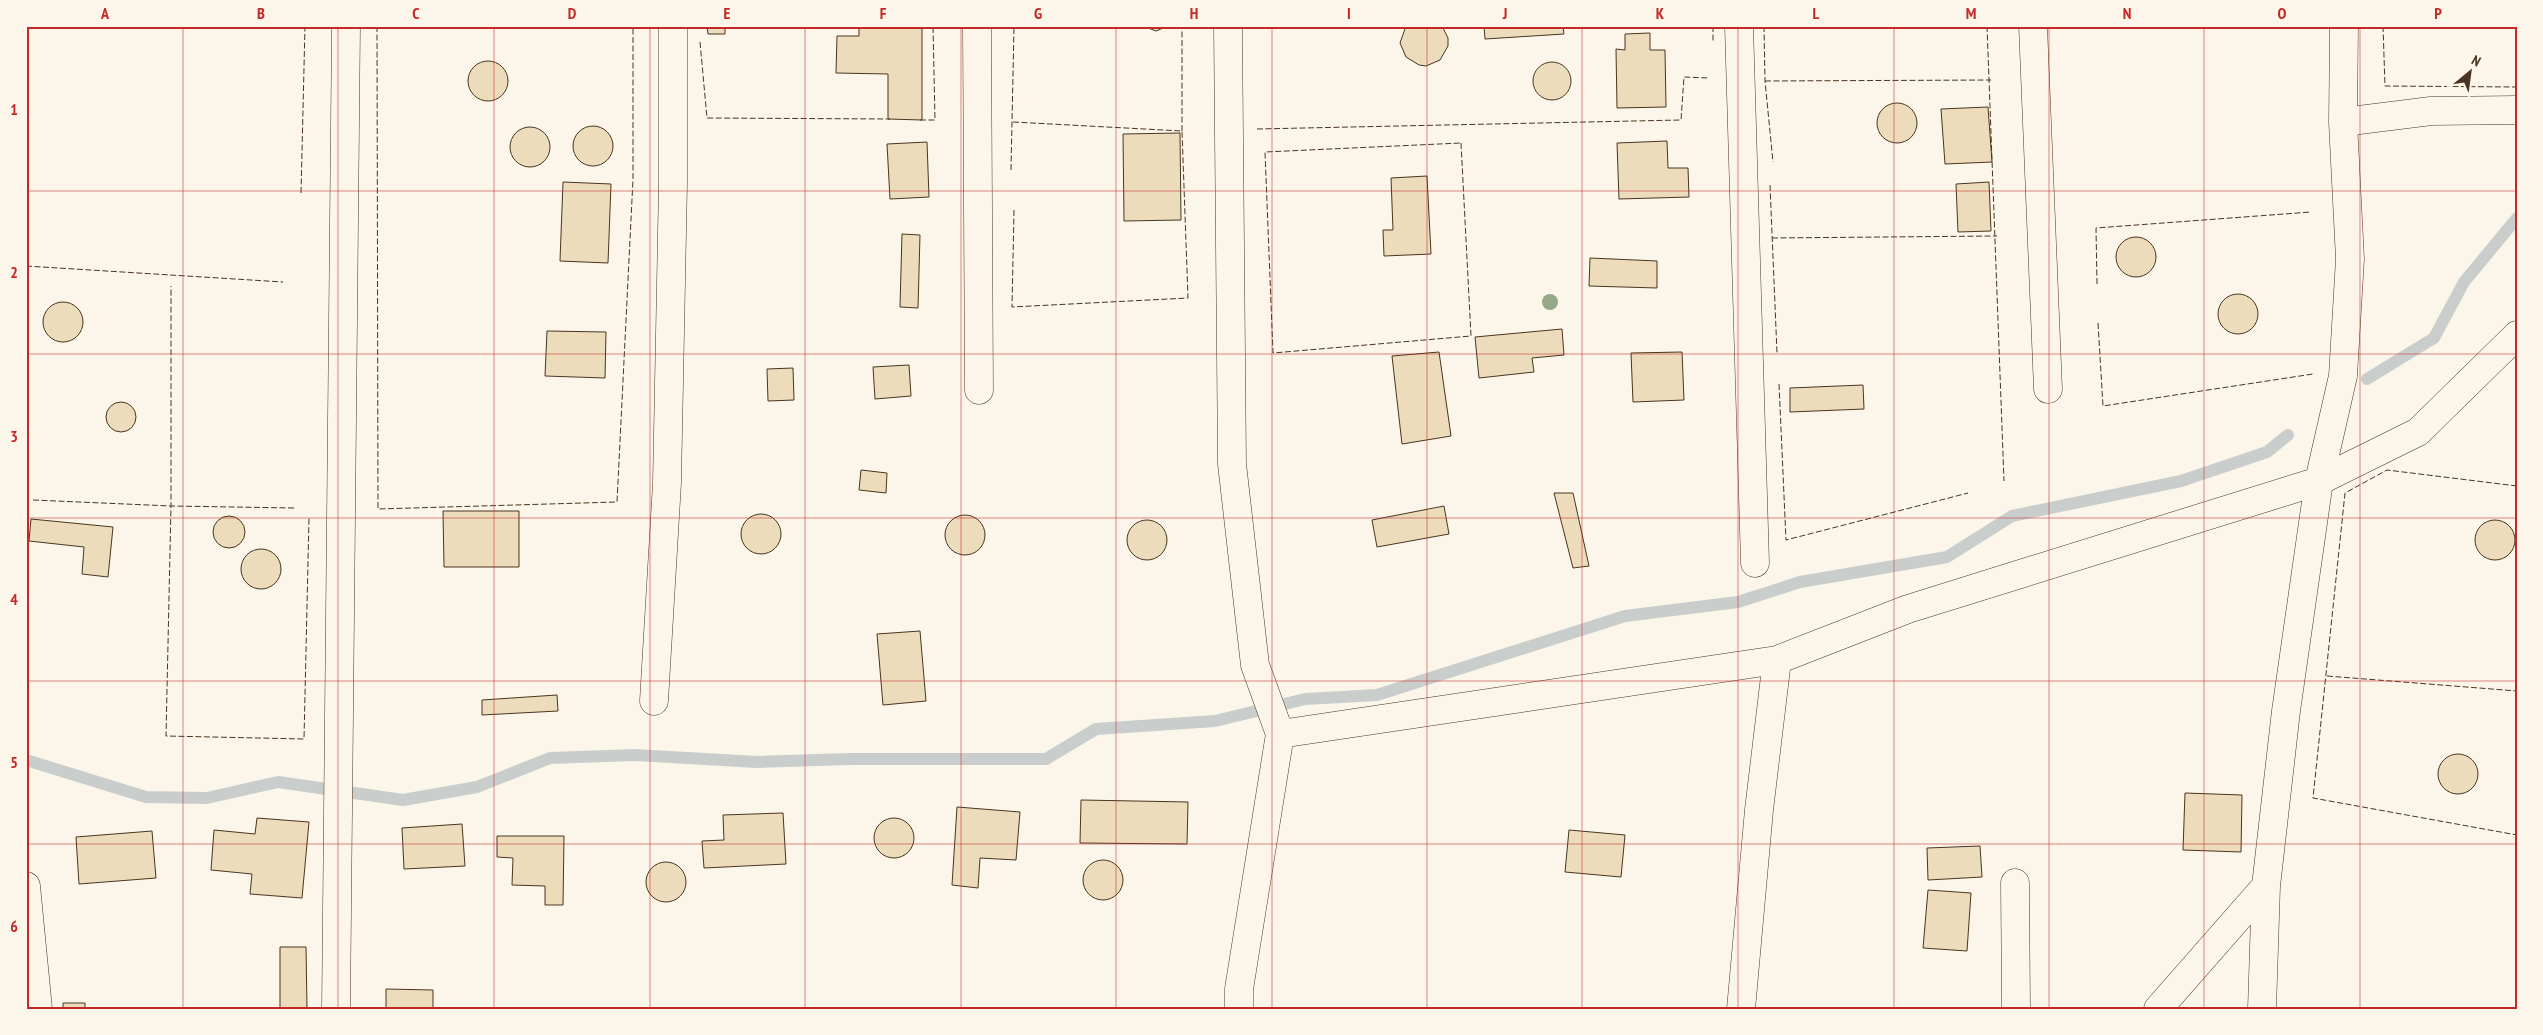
<svg xmlns="http://www.w3.org/2000/svg" width="2543" height="1035" viewBox="0 0 2543 1035" font-family="'PT Sans Narrow',sans-serif">
<style>
.lines{fill:none;stroke-linecap:round;stroke-linejoin:round}
.stream{stroke:#c9cecd;stroke-width:12}
.building{fill:#ecdcbc;stroke:#4a3520}
.minor-casing{stroke:#4a3520;stroke-width:29}
.minor{stroke:#fbf6e9;stroke-width:28}
.fence{stroke:#4a3520;stroke-width:1;stroke-dasharray:6 2.5;stroke-linecap:butt}
.tree{fill:#96a887}
.grid{fill:none;stroke:#c62828;stroke-width:1;stroke-opacity:0.55}
.neatline{fill:none;stroke:#c62828;stroke-width:2}
.grid-label{font-size:16px;text-anchor:middle;font-weight:bold;fill:#c62828}
</style>
<rect width="100%" height="100%" fill="#fbf6e9"/>
<g class="lines">
<path class="stream" d="M2367 379 2434 338 2464 282 2517 218
M26 760 146 797 207 798 278 782 403 800 477 787 550 758 635 755 757 762 849 759H1046L1096 729 1215 721 1305 699 1377 695 1625 616 1738 602 1800 582 1947 557 2012 516 2181 481 2267 452 2288 435"/>
</g>
<path class="building" d="M707 26H725V34H708Z
M859 26H922V120L888 119V74L836 73 837 36H859Z
M1143 26H1168L1156 31Z
M1406 26H1442L1448 38V46L1440 60 1426 66 1419 65 1406 57 1400 43Z
M1484 26H1563L1564 34 1485 39Z
M1650 33V50H1665L1666 107 1617 108 1616 49 1625 50V34Z
M468 81a20 20 0 1 1 40 0a20 20 0 1 1-40 0Z
M1533 81a19 19 0 1 1 38 0a19 19 0 1 1-38 0Z
M1877 123a20 20 0 1 1 40 0a20 20 0 1 1-40 0Z
M1988 107 1992 162 1945 164 1941 109Z
M573 146a20 20 0 1 1 40 0a20 20 0 1 1-40 0Z
M510 147a20 20 0 1 1 40 0a20 20 0 1 1-40 0Z
M1180 133 1181 220 1124 221 1123 134Z
M1667 141 1668 168H1688L1689 197 1619 199 1617 143Z
M927 142 929 197 890 199 887 144Z
M1427 176 1431 254 1384 256 1383 230H1393L1391 178Z
M563 182 611 184 608 263 560 261Z
M1989 182 1991 231 1958 232 1956 184Z
M902 234 920 235 918 308 900 307Z
M2116 257a20 20 0 1 1 40 0a20 20 0 1 1-40 0Z
M1590 258 1657 261V288L1589 286Z
M2218 314a20 20 0 1 1 40 0a20 20 0 1 1-40 0Z
M43 322a20 20 0 1 1 40 0a20 20 0 1 1-40 0Z
M1562 329 1564 355 1532 358 1534 372 1479 378 1475 337Z
M547 331 606 332 605 378 545 376Z
M1439 352 1451 436 1402 444 1392 356Z
M1682 352 1684 400 1633 402 1631 353Z
M909 365 911 396 875 399 873 367Z
M793 368 794 400 768 401 767 369Z
M1863 385 1864 409 1790 412V388Z
M106 417a15 15 0 1 1 30 0a15 15 0 1 1-30 0Z
M861 470 887 473 886 493 859 490Z
M1554 493H1573L1589 566 1573 568Z
M1444 506 1449 534 1377 547 1372 520Z
M443 511H519V567H444Z
M741 534a20 20 0 1 1 40 0a20 20 0 1 1-40 0Z
M945 535a20 20 0 1 1 40 0a20 20 0 1 1-40 0Z
M213 532a16 16 0 1 1 32 0a16 16 0 1 1-32 0Z
M31 519 113 527 108 577 82 574 84 547 29 541Z
M1127 540a20 20 0 1 1 40 0a20 20 0 1 1-40 0Z
M2475 540a20 20 0 1 1 40 0a20 20 0 1 1-40 0Z
M241 569a20 20 0 1 1 40 0a20 20 0 1 1-40 0Z
M920 631 926 701 883 705 877 634Z
M557 695 558 711 482 715V700Z
M2438 774a20 20 0 1 1 40 0a20 20 0 1 1-40 0Z
M2185 793 2242 795 2241 852 2183 850Z
M1081 800 1188 802 1187 844 1080 843Z
M957 807 1020 812 1016 860 980 858 978 888 952 885Z
M783 813 786 864 704 868 702 841 724 840 723 815Z
M257 818 309 822 302 898 250 894 252 874 211 870 214 830 255 834Z
M874 838a20 20 0 1 1 40 0a20 20 0 1 1-40 0Z
M462 824 465 866 404 869 402 828Z
M1569 830 1625 835 1621 877 1565 872Z
M152 831 156 878 79 884 76 837Z
M497 836H564L563 905H545V886L512 885 513 858 497 857Z
M1980 846 1982 877 1928 880 1927 848Z
M1083 880a20 20 0 1 1 40 0a20 20 0 1 1-40 0Z
M646 882a20 20 0 1 1 40 0a20 20 0 1 1-40 0Z
M1928 890 1971 893 1967 951 1923 948Z
M280 947H306L307 1009H280Z
M386 989 433 990V1009H386Z
M63 1003H85V1009H63Z"/>
<g class="lines">
<g class="minor-casing">
<path id="minor" d="M977 26 979 390
M1228 26 1232 464 1255 665 1280 734 1239 989V1009
M1739 26 1755 563
M2033 26 2048 389
M2343 122 2431 111 2517 110
M654 701 667 483 673 183V26
M1280 734 1777 660 1908 609 2319 481 2418 432 2517 335
M2015 883 2016 1009
M26 886 38 1009
M336 1009 346 26
M1741 1009 1759 810 1777 660
M2158 1009 2266 886
M2262 1009 2266 886 2286 711 2319 481 2343 376 2350 259 2343 122 2344 26"/>
</g>
<use href="#minor" class="minor"/>
<path class="fence" d="M377 26 378 509 617 502 633 179V26
M1713 26V42
M1764 26 1765 81 1773 162
M1987 26 2004 481
M2383 26 2385 86 2517 87
M700 42 707 118 890 119
M1765 81 1991 80
M920 120H935L933 26
M1013 122 1182 131 1188 298 1012 307 1014 210
M1257 129 1681 120 1684 77 1709 78
M1182 131V26
M1461 143 1471 336 1273 353 1265 152Z
M1011 170 1014 26
M1770 185 1777 353
M301 193 305 26
M1772 238 1997 236
M26 266 283 282
M2097 284 2096 228 2311 212
M2098 323 2103 406 2313 374
M1779 384 1786 540 1968 493
M2517 486 2387 470 2345 493 2313 798 2517 835
M33 500 171 506V286
M294 508 171 506 166 736 304 739 309 518
M2327 676 2517 691"/>
</g>
<circle class="tree" cx="1550" cy="302" r="8"/>
<path class="grid" d="M183 26V1009M338 26V1009M494 26V1009M650 26V1009M805 26V1009M961 26V1009M1116 26V1009M1272 26V1009M1427 26V1009M1582 26V1009M1738 26V1009M1894 26V1009M2049 26V1009M2204 26V1009M2360 26V1009M26 191H2517M26 354H2517M26 518H2517M26 681H2517M26 844H2517"/>
<rect width="2543" height="1035" fill="none" stroke="#fbf6e9" stroke-width="55"/>
<g transform="translate(2470 72) rotate(29)" stroke="#fbf6e9" stroke-width="4" paint-order="stroke">
<path d="M0-4L9 19L0 12L-9 19Z" fill="#4a3520"/>
<text y="-8" font-size="14" font-weight="bold" text-anchor="middle" fill="#4a3520">N</text>
</g>
<rect x="28" y="28" width="2488" height="980" class="neatline"/>
<g class="grid-label">
<text x="105" y="19">A</text>
<text x="261" y="19">B</text>
<text x="416" y="19">C</text>
<text x="572" y="19">D</text>
<text x="727" y="19">E</text>
<text x="883" y="19">F</text>
<text x="1038" y="19">G</text>
<text x="1194" y="19">H</text>
<text x="1349" y="19">I</text>
<text x="1505" y="19">J</text>
<text x="1660" y="19">K</text>
<text x="1816" y="19">L</text>
<text x="1971" y="19">M</text>
<text x="2127" y="19">N</text>
<text x="2282" y="19">O</text>
<text x="2438" y="19">P</text>
<text x="14" y="115">1</text>
<text x="14" y="278">2</text>
<text x="14" y="442">3</text>
<text x="14" y="605">4</text>
<text x="14" y="768">5</text>
<text x="14" y="932">6</text>
</g>
</svg>
